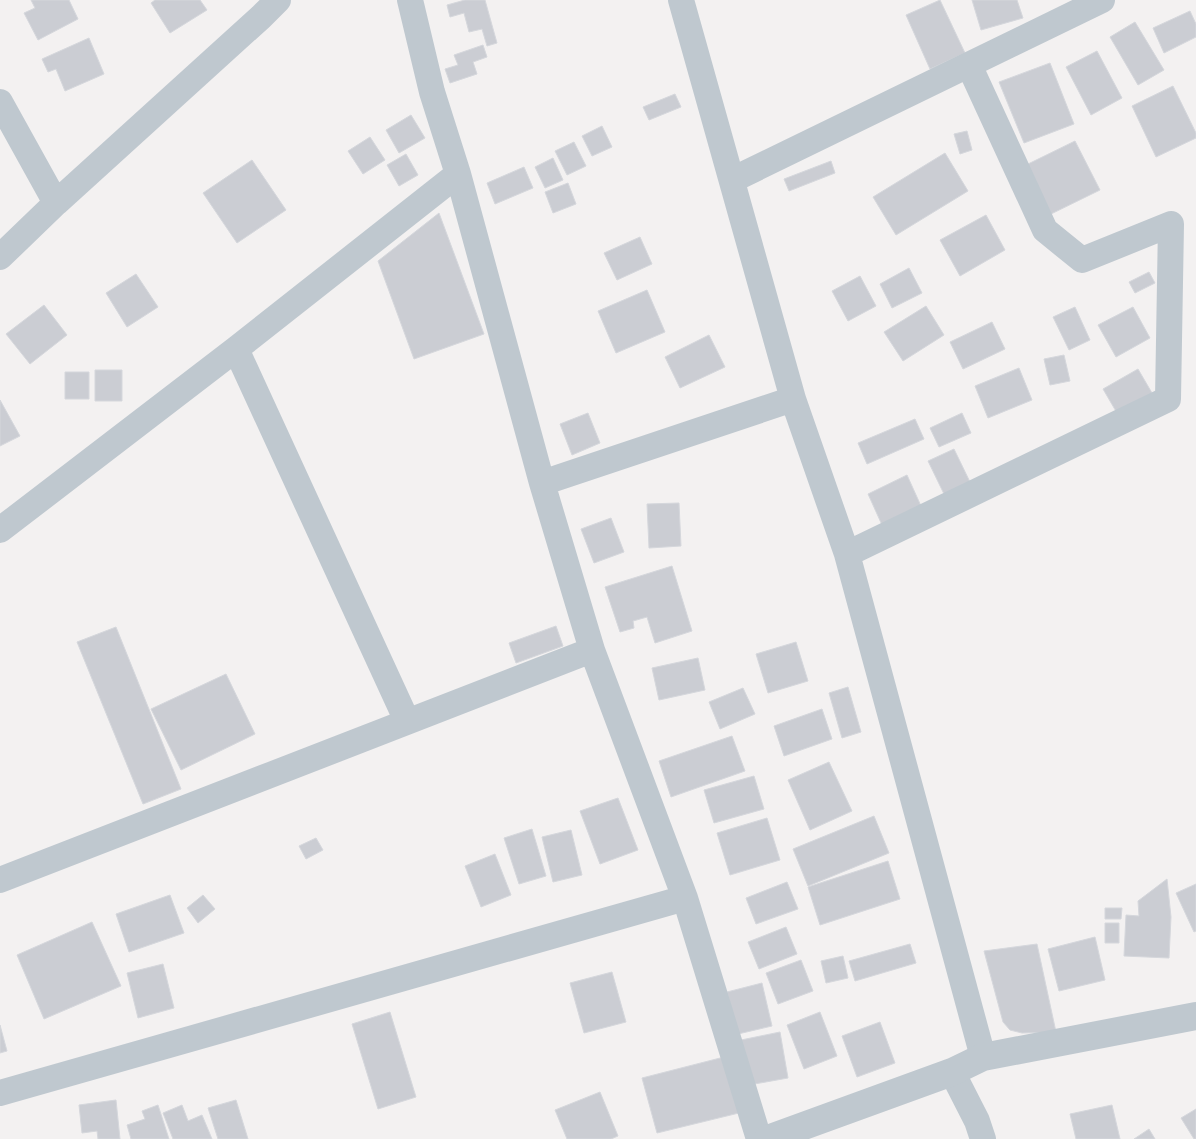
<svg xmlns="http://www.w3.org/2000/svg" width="1196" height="1139" viewBox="0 0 1196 1139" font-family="'Varela Round',sans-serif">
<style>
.building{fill:#cbcdd3;stroke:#d5d7dc}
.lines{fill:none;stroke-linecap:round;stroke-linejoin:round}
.minor{stroke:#bfc8cf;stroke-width:26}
.tertiary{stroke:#bfc8cf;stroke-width:28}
</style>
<rect width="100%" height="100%" fill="#f3f1f1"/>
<path class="building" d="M31 0H69L78 19 38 40 24 13 35 8Z
M155 0H200L207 10 170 33 151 3Z
M465 0H485L497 43 487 46 482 29 469 32 464 13 450 17 447 5Z
M940 0 965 53 930 69 906 15Z
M972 0H1017L1023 18 981 30Z
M1190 11 1196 24V37L1164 53 1153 28Z
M1135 22 1164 70 1138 85 1110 37Z
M89 38 104 74 65 91 56 69 48 72 42 59Z
M483 45 487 57 473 62 477 74 450 83 445 69 458 65 454 55Z
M1097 51 1122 98 1091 115 1066 67Z
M1050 63 1074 124 1024 143 999 82Z
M1173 86 1196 133V138L1156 157 1132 106Z
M675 94 681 107 649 120 643 107Z
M411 115 425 138 399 153 386 130Z
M602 126 612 147 592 156 582 136Z
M967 131 972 150 960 154 954 134Z
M370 137 385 160 363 174 348 151Z
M1075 141 1100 190 1051 214 1026 165Z
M574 142 586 166 567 175 555 151Z
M945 153 968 191 896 235 873 197Z
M406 154 418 175 399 186 387 165Z
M553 158 563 180 545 188 535 167Z
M252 160 286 210 237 243 203 193Z
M831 161 835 173 789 191 784 179Z
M524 167 533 188 495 204 487 183Z
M568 183 576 204 553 213 545 192Z
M439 213 484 334 414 359 378 261Z
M986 215 1005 250 960 276 940 240Z
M640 237 652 264 617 280 604 253Z
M909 268 922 293 892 308 880 284Z
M1149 272 1155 283 1135 293 1129 282Z
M136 274 158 307 127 327 106 293Z
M860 276 876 306 848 321 832 291Z
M647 290 665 332 616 353 598 311Z
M44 305 67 335 30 364 6 334Z
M926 306 944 335 903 361 884 332Z
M1075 307 1090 340 1069 350 1053 317Z
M1133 307 1150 338 1116 357 1098 325Z
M992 322 1005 349 963 369 950 342Z
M709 335 725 367 680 388 665 357Z
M1064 355 1070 381 1050 385 1044 359Z
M1019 368 1032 400 988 418 975 386Z
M1138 369 1152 393 1117 413 1103 389Z
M95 370H122V401H95Z
M65 372H89V399H65Z
M0 400 20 436 0 446Z
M588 413 600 443 572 455 560 424Z
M962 413 971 433 939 447 930 428Z
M915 419 924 439 867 464 858 443Z
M954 449 970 482 944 494 928 461Z
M907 475 921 506 882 525 868 494Z
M679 503 681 546 649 548 647 504Z
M611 518 624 552 594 563 581 529Z
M672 566 692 631 655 643 647 617 633 621 634 628 620 632 605 587Z
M556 626 563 646 516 663 509 643Z
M116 627 181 789 143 804 77 642Z
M796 642 808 681 768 693 756 654Z
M698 658 705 690 659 700 652 668Z
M226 674 255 734 181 770 151 709Z
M848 687 861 732 842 738 829 693Z
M743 688 755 714 720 729 709 702Z
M822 709 832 739 784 756 774 726Z
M732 736 745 771 671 797 659 761Z
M829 762 852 811 810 830 788 780Z
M754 776 764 809 714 823 704 790Z
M618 798 638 850 600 864 580 811Z
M874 816 889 853 808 886 793 849Z
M767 818 780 860 730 875 717 833Z
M532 829 546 876 519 884 504 838Z
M571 830 582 875 553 882 542 837Z
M316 838 323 850 306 859 299 846Z
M495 854 511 895 481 907 465 866Z
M888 861 900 899 820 925 808 887Z
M1167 879 1171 917 1169 958 1124 956 1126 915 1139 916 1138 901Z
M787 882 798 909 756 924 746 898Z
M1196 884V931L1194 932 1176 893Z
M170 895 184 933 129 952 116 914Z
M203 895 215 909 198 923 187 908Z
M1105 908H1122L1121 919H1105Z
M92 922 121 986 44 1019 17 955Z
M1105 923H1119V943H1105Z
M786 927 797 954 759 969 748 942Z
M1095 937 1105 980 1059 991 1048 949Z
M910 944 916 963 855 981 849 961Z
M1037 944 1056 1032 1022 1033 1010 1030 1003 1022 984 951Z
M843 956 848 978 826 983 821 961Z
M801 960 813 991 778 1004 766 973Z
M163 964 174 1008 138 1018 127 973Z
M612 972 626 1022 584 1033 570 983Z
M762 983 772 1026 738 1034 727 992Z
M390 1012 416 1097 378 1109 352 1024Z
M820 1012 837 1056 804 1069 787 1025Z
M880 1022 895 1063 857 1077 842 1036Z
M0 1025 7 1051 0 1053Z
M780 1032 788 1078 749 1085 741 1040Z
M728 1056 743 1112 657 1133 642 1078Z
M600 1092 618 1136 611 1139H567L555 1110Z
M116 1100 120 1139H98L97 1131 82 1133 79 1105Z
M236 1100 248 1139H218L208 1108Z
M158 1105 169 1139H131L127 1125 145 1119 142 1111Z
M182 1105 188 1121 202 1115 212 1139H173L163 1113Z
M1112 1105 1120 1139H1076L1070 1114Z
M1196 1109V1139H1194L1181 1118Z
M1149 1129 1155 1139H1134Z"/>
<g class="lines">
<path class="minor" d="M410 0 432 92 458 174 542 483 592 650 685 898 759 1139
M681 0 793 399 847 554 983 1057
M0 102 56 203
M732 180 1102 0
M0 257 56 203 261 17 278 0
M236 349 407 721
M542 483 793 399
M0 530 236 349 458 174
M847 554 1168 399 1171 224 1082 260 1045 230 969 65
M0 880 592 650
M952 1072 977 1121 983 1139
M0 1093 685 898"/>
<path class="tertiary" d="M768 1139 952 1072 983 1057 1196 1016"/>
</g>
</svg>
